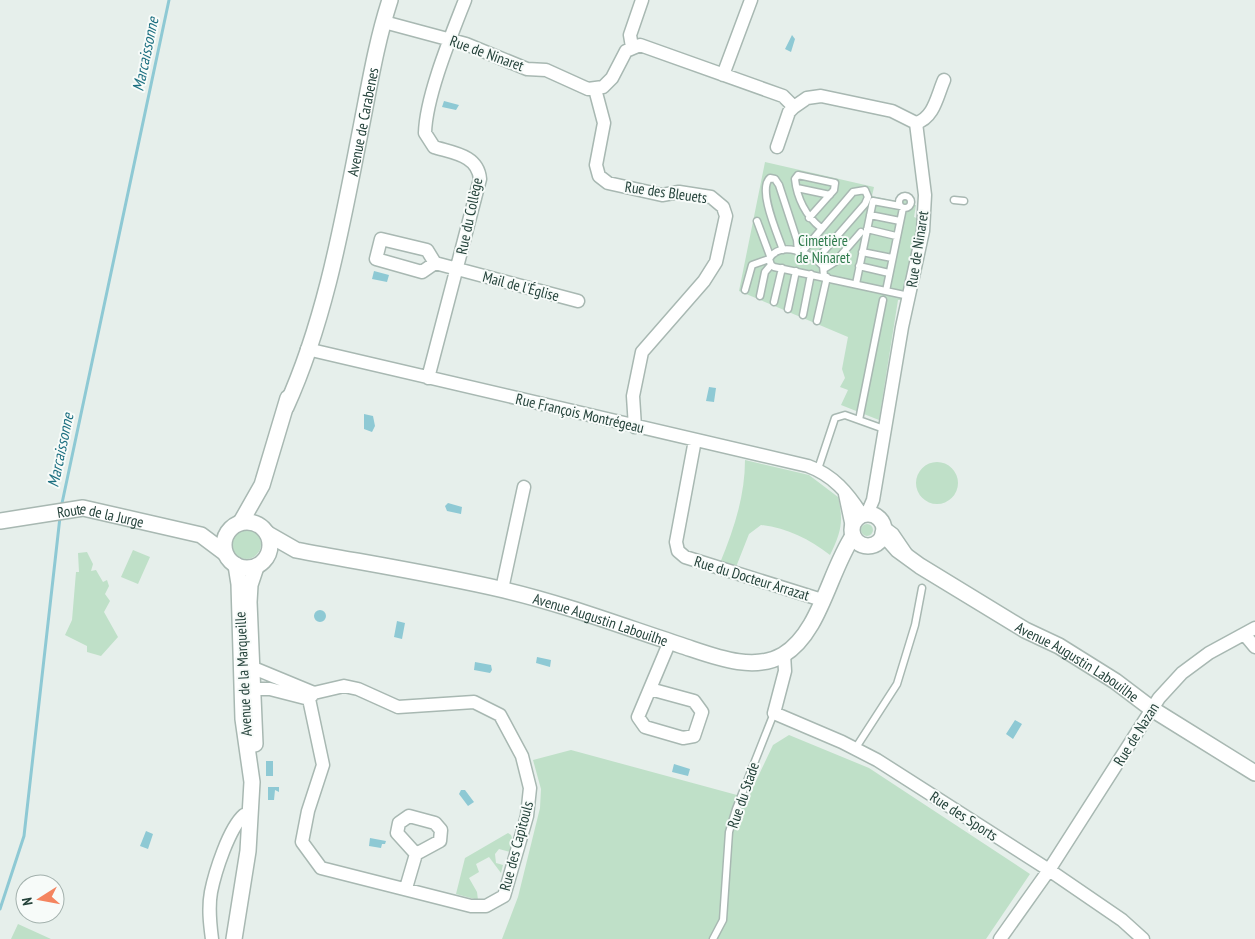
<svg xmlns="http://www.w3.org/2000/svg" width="1255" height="939" viewBox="0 0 1255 939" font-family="'PT Sans Narrow',sans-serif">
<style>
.green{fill:#bfe0c8}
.water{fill:#8ec9d4}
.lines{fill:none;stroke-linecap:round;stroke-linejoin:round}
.stream{stroke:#8ec9d4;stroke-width:3}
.service-casing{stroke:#a8b8b2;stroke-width:9}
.minor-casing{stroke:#a8b8b2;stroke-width:15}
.tertiary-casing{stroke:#a8b8b2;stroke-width:18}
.service{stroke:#fff;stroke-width:6}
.minor{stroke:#fff;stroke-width:12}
.tertiary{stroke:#fff;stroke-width:15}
.labels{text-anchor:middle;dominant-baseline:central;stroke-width:4;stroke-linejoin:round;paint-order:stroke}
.street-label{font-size:15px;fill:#24423a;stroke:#f7fbf9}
.park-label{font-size:15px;fill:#2d7a4b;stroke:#f7fbf9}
.water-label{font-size:16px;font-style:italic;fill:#1c6f80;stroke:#f7fbf9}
</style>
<rect width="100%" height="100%" fill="#e6efeb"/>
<path class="green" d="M765 162 874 187 872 196 896 201 898 196 906 194 911 196 913 205H916L914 217 919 219 902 300H898L879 420 841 405 848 390 840 387 845 378 842 369 848 337 739 291Z
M745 460 809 475 838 497C844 522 841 532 830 555 809 539 787 528 761 525L749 534 736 567 720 563C734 529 745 496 745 460Z
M916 483a21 21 0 1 1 42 0a21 21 0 1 1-42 0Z
M861 530a6 6 0 1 1 12 0a6 6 0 1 1-12 0Z
M231 544a15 15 0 1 1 30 0a15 15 0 1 1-30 0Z
M133 550 150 557 138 584 121 577Z
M87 552 93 564 91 571 96 570 103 582 107 580 109 586 105 594 110 601 104 612 118 637 101 656 87 652V646L65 635 72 620 76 572H79L78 553Z
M789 735 869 768 1030 874 986 939H502L518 897 540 808 541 789 533 760 571 750 748 798 773 745Z
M508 833 511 835 513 841 510 852 499 849 495 854 496 863 503 865 501 873 489 857 476 864 479 872 469 878 477 892 478 900 456 894 465 858Z
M18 924 51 939H11Z"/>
<path class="water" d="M792 35 795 39 791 52 785 49Z
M444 101 459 105 456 110 442 107Z
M374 271 389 275 387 282 372 279Z
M709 387 716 388 714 402 706 401Z
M364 414 373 416 375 426 372 432 364 429Z
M448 503 462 507 461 514 447 511 445 506Z
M314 616a6 6 0 1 1 12 0a6 6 0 1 1-12 0Z
M397 621 405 623 402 639 394 637Z
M537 657 551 660 550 667 536 663Z
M475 662 491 665 492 670 490 673 474 670Z
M1015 720 1022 724 1013 739 1006 734Z
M273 761V776H266V761Z
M674 764 690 769 688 776 672 772Z
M268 787H279V792L275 790 274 800H268Z
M461 790H465L474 802 468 806 459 794Z
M146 831 153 834 148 849 140 846Z
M370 838 386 841 385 844H382L381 848 369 846Z"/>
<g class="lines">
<path class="stream" d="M61 508 169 0
M0 909 24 836 60 517"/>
<g class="service-casing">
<path id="service" d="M797 188 830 195
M899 202a6 6 0 1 1 12 0a6 6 0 1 1-12 0Z
M954 200 964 201
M870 215 900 221
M809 218 834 190 835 183 798 175 795 179C797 198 806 216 821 228
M757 221 770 256
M867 229 896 236
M783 250C778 235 757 189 770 178L775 179 779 185 797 240 798 252
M802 252 853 192 865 190 868 197 865 204 817 259
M862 252 892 258
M859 266 889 273
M824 269 835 262 861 232
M824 276 823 266C812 253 780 240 769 259L771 265 774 267 909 296
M856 284 873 201 900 206
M745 290 752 265 769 259
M886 291 903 208
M760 296 765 272 771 265
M774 302 782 268
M788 309 796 271
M803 315 811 274
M817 321 827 277
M859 420 883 300
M818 469 835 418 845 415 884 429
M883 527 887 526 895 532 910 554
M855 749 897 684 915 625 922 588
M713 939 723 920 729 832 736 809 774 713"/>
</g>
<g class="minor-casing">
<path id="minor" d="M384 22 466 44 527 69 546 70 588 89 603 87 612 78 626 51 640 45 783 96 794 107 807 98 821 96 892 111 916 123 925 195 923 231 902 327 873 500 867 514
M632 47 630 35 642 0
M723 75 751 0
M595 89 604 123 596 165 599 176 608 183 662 195 679 192 711 197 723 207 726 216 716 262 704 281 642 352 633 396 635 427
M916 123C934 118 937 96 944 80
M777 147 789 112 794 107
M435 263 422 272 376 259 381 239 427 250 435 263 578 301
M307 349 808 466C833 475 848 493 862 515
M428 378 480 179C478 155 453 153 434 147L425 133C426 96 451 36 465 0
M695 440 676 542 678 551 685 557 822 600
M845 494 852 527
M502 589 524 487
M1245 635 1255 647
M784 654 785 671 774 713 842 742 877 760 1049 870 1122 920 1143 939
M251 667 314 693
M245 685 249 689H270L309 699
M344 686 358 689 398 707 474 702 500 715 522 756 530 788 527 816 504 896 486 906H471L321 868 302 842 308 811 323 765 309 699 314 693Z
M650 689 694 701 702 712 694 736 683 738 645 727 638 717 670 641
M406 888 416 854 440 841 441 830 435 823 409 816 399 823 397 833 416 854
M212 939C210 924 208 908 211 892 215 872 229 828 244 815H250
M1000 939 1049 870 1159 698 1182 673 1209 653 1255 628"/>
</g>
<g class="tertiary-casing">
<g id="tertiary">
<path id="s1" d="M286 407C325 321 342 225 360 133 369 88 376 43 390 0"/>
<circle cx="868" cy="530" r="16"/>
<path id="s2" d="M0 521 83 508 201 535 225 553"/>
<circle cx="247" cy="545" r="23"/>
<path d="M241 522 262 485 288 398"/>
<path id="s3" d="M883 533 898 550 920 566 1025 630 1059 646 1115 681 1152 709 1255 773"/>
<path id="s4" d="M268 534 296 550C365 563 435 574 504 590 564 604 622 626 680 645 711 655 752 673 783 655 820 633 829 572 853 536"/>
<path d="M255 744 249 602 250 585 256 567"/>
<path d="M234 939 248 851 252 782 243 719 239 584 236 565"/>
</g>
</g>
<use href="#service" class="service"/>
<use href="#minor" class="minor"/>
<use href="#tertiary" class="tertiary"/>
</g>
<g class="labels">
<g class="street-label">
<text transform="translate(487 53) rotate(20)">Rue de Ninaret</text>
<text stroke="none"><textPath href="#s1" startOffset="296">Avenue de Carabenes</textPath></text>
<text transform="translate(666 192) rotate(8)">Rue des Bleuets</text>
<text transform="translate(469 216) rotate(-78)">Rue du Collège</text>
<text transform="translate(917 249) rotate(-81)">Rue de Ninaret</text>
<text transform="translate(521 286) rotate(15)">Mail de l'Église</text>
<text transform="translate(580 413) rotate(13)">Rue François Montrégeau</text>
<text stroke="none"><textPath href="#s2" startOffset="102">Route de la Jurge</textPath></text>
<text transform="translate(752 578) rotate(17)">Rue du Docteur Arrazat</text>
<text stroke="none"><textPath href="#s4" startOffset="345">Avenue Augustin Labouilhe</textPath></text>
<text stroke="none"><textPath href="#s3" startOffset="234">Avenue Augustin Labouilhe</textPath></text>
<text transform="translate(243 674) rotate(-93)">Avenue de la Marqueille</text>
<text transform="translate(1136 734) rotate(-58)">Rue de Nazan</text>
<text transform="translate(743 795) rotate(-71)">Rue du Stade</text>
<text transform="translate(964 816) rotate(33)">Rue des Sports</text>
<text transform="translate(516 846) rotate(-75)">Rue des Capitouls</text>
</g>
<g class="park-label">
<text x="823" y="240">Cimetière<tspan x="823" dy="17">de Ninaret</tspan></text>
</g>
<g class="water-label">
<text transform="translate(145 54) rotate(-78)">Marcaissonne</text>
<text transform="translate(60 450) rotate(-78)">Marcaissonne</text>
</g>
</g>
<g transform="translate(40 899) rotate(259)"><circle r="24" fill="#f7fbf9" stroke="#a3b1ad"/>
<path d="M0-4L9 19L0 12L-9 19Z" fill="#f4845f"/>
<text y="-8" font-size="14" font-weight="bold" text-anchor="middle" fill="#24423a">N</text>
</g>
</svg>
